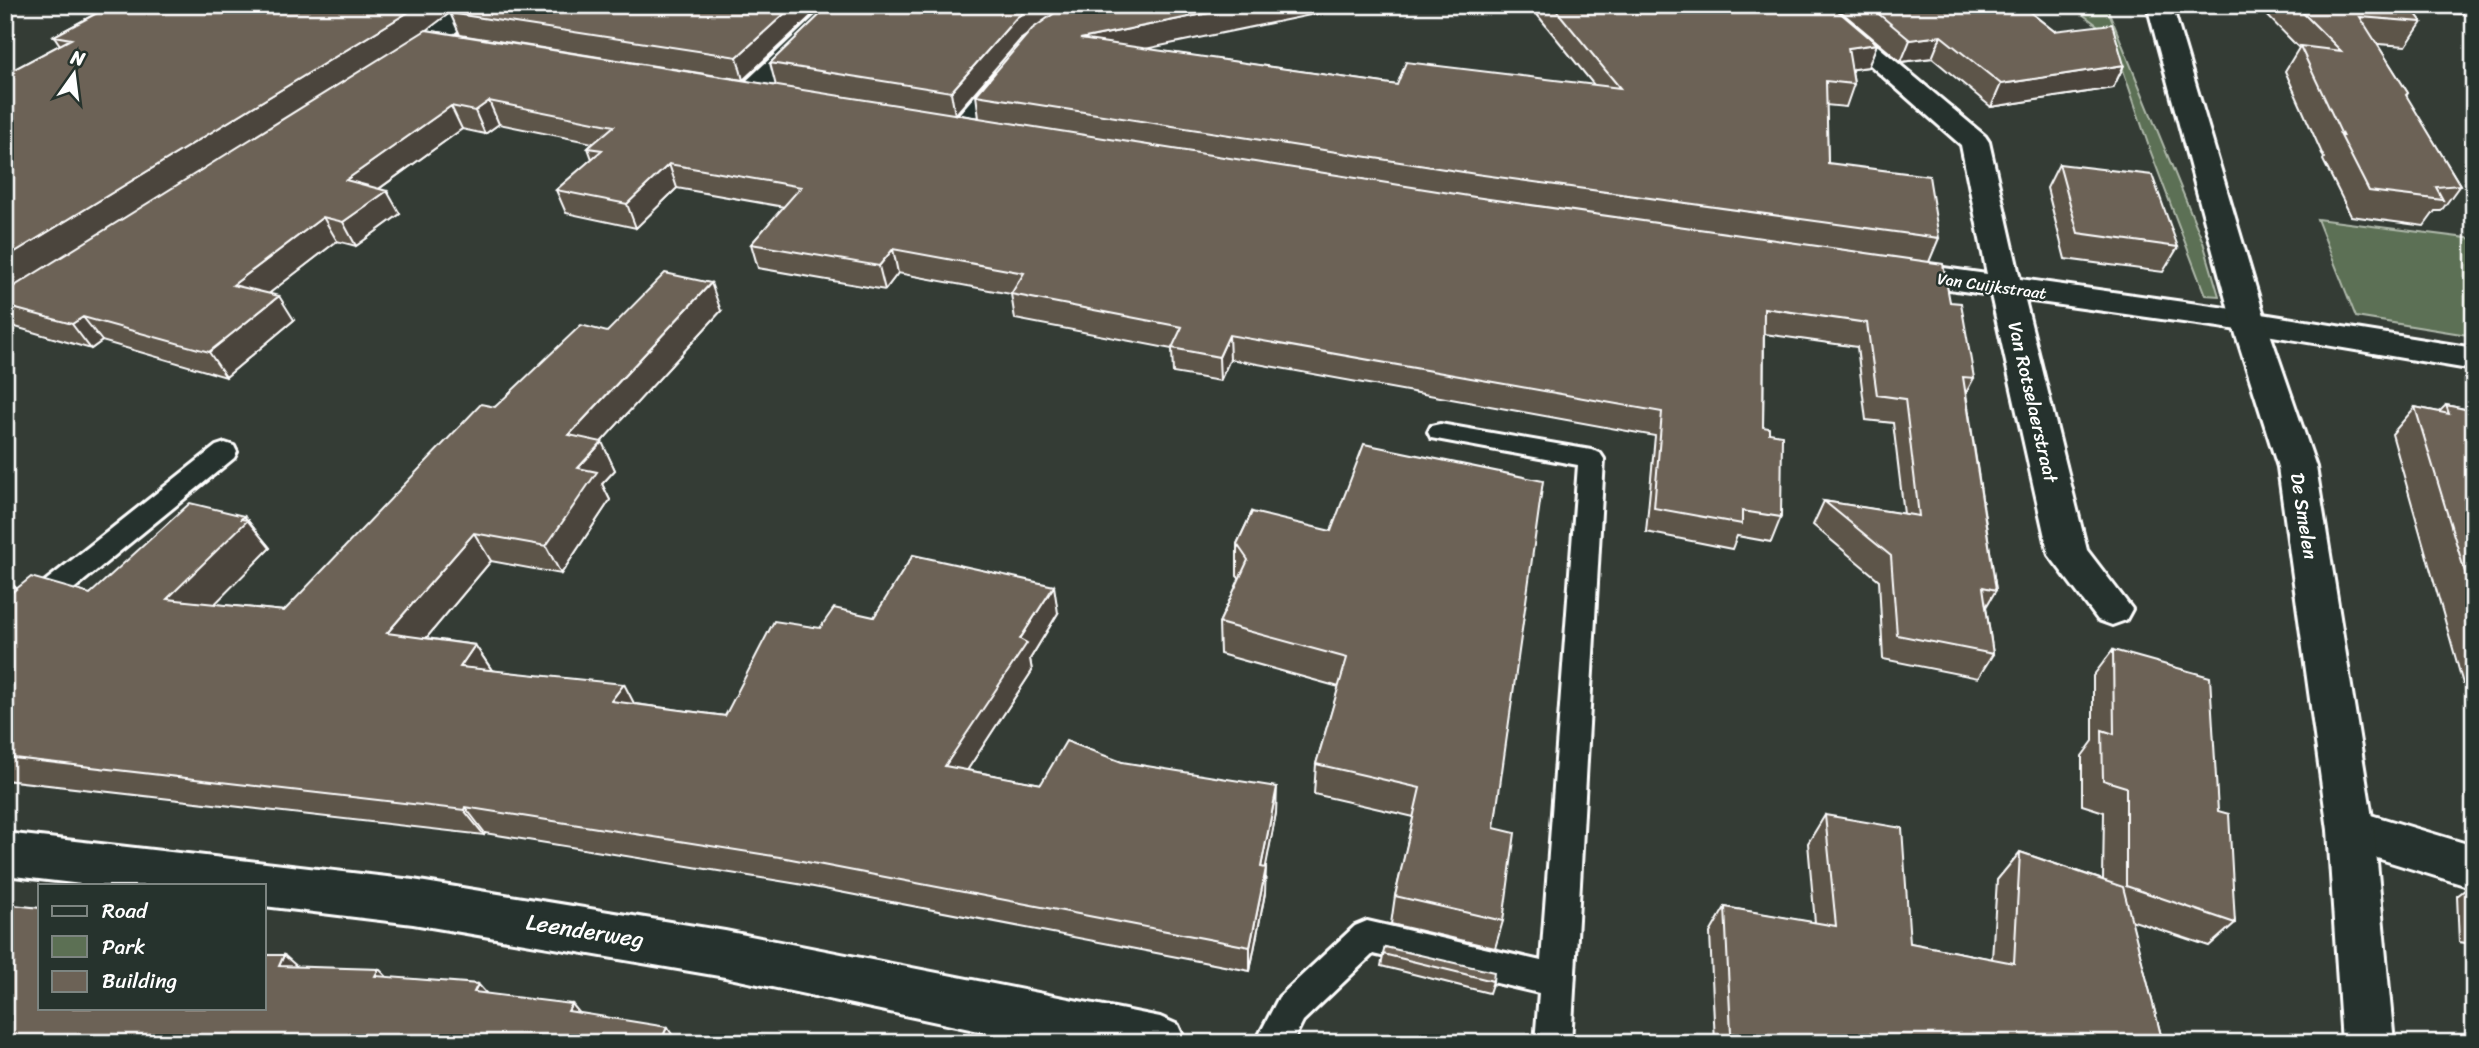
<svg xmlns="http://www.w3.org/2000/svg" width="2479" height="1048" viewBox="0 0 2479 1048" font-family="Sriracha,sans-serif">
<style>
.green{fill:#5c7054;stroke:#aeb8aa;stroke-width:2}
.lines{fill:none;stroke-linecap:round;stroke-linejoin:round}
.service-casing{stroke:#fff;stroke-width:6}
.minor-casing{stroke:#fff;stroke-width:6}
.tertiary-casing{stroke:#fff;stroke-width:6}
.service{fill:#26332d;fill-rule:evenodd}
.minor{fill:#26332d;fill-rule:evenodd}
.tertiary{fill:#26332d;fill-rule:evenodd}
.wall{fill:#5d544a;stroke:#fff;stroke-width:2;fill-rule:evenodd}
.shaded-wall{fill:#4c453c;stroke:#fff;stroke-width:2}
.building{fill:#6c6256;stroke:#fff;stroke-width:2}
.labels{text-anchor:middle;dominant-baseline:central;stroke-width:5;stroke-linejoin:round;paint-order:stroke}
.far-street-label{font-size:16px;fill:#fff;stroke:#26332d}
.street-label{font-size:19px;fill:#fff;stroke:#26332d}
.near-street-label{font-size:23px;fill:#fff;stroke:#26332d}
</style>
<rect width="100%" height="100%" fill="#343c35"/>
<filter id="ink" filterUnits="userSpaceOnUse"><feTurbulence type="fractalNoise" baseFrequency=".0143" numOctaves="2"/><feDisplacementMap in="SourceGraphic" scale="14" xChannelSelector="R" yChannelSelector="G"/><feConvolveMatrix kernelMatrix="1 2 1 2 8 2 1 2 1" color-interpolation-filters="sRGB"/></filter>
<g filter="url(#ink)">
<path class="green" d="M2070 5H2106L2203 242 2219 296 2205 295 2150 150 2117 52 2105 31Z
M2317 219 2474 239V336L2356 317Z"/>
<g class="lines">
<g class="service-casing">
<path id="service" d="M1000 73 1009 78 1006 82 968 128H954L951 124 954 120 994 74Z
M1440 424 1591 450 1600 453 1604 459 1571 1043H1535L1539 993 1373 954 1303 1021 1292 1043H1255L1279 997 1355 926 1367 921 1541 961 1578 465 1431 438 1428 432 1431 426Z
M225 443 234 446 237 452 234 458 15 637 5 640V613L216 446Z"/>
</g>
<g class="minor-casing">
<path id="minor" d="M463 5H492L407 68 398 70 389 68 385 62 389 56Z
M827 5H854L762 97 752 99 742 97 738 91 742 85Z
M1802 5H1829L1985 136 1989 142 2020 279 2219 307 2474 348V370L2219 327 2025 300 2087 550 2132 609 2126 620 2112 625 2098 620 2049 555 1991 295 1893 281 1882 278 1877 271 1882 264 1893 261 1987 274 1961 145Z
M2351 809 2474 846V888L2335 845 2328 830 2335 815Z"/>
</g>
<g class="tertiary-casing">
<path id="tertiary" d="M2147 5H2172L2266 322 2316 467 2374 830 2394 1043H2342L2328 830 2278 467 2232 322Z
M5 833 413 880 725 931 1160 1017 1178 1025 1186 1043H1036L725 977 413 924 264 906V885H90L5 875Z"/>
</g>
<use href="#service" class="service"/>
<use href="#minor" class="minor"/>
<use href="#tertiary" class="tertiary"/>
</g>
<path class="wall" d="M112 5H823L743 80 460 35 450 13 454 10 426 30 776 86 770 63 830 5 1145 49 1397 85H1594L1531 7 1532 5H1831L1877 44 1868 67 1852 69 1854 84 1846 107 1826 105 1828 163 1939 238 1929 262 1950 302 1974 378 1966 393 1996 590 1986 607 1993 654 1978 678 1883 659 1879 580 1813 525 1824 501 1904 514 1893 423 1866 420 1857 347 1764 334 1763 427 1781 517 1771 542 1737 536 1732 549 1646 532 1655 436 1230 359 1220 381 1173 373 1172 349 1015 319 1011 294 898 273 885 290 758 268 751 244 784 207 677 188 636 228 566 213 556 190 592 159 588 148 593 143 499 124 485 134 462 129 379 189 400 214 356 246 337 241 269 293 294 320 226 377 102 341 91 349 5 324V74L60 45 54 36ZM1029 34 976 95 979 118 955 114 1020 40Z
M1833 5H2021L2054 31 2124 65 2113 88 1991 107 1932 58 1901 62Z
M2257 5H2474V15L2412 10 2422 22 2406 46 2377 44 2408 93 2406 96 2460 185 2441 211H2435L2424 226 2351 216 2323 160 2324 158 2285 71 2299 48Z
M2059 164 2178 247 2163 272 2065 259 2047 188Z
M721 311 601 442 615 470 602 484 610 500 561 574 491 561 426 638 475 645 492 670 635 704 725 716 820 628 874 617 1058 613 1030 659 1032 671 967 770 1041 784 1122 762 1276 813 1265 868V893L1250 971 798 884 485 833 484 835 5 780V577L17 589 90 594 247 520 270 548 214 604 284 611 495 407 607 332Z
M2446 405 2474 411V689L2473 687 2463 684 2392 434 2415 407 2439 412Z
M1252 512 1494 828 1503 921 1495 948 1391 924 1395 896 1414 817 1314 794 1316 764 1339 687 1220 654 1219 623 1240 579 1237 576V544Z
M2113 650 2218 811 2235 923 2209 946 2131 920 2163 1043H1715L1710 933 1725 907 1815 923 1808 843 1825 815 1910 943 1992 959 1997 880 2020 852 2103 880 2104 812 2082 805V756L2093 741V676Z
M2474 883V944L2459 942 2457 896Z
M1385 947 1493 981 1489 993 1381 966Z"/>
<path class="shaded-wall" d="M420 5H460L422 34 5 294V258Z
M794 5H823L743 80 737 57Z
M1035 5H1070L1020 40 955 115 951 92 1017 17Z
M1248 5 1354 6 1082 62 1080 39Z
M1941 36 1932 58 1901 62 1910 40Z
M1877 44 1868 67 1840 71 1848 48Z
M2124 65 2113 88 1991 107 2001 84Z
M489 101 499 124 485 134 475 111Z
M451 106 462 129 359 203 346 180Z
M669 164 677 188 636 228 627 204Z
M387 191 400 214 356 246 343 222Z
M323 217 337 241 249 309 233 285Z
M893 249 898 273 885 290 879 266Z
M711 283 721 311 582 463 569 435Z
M279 296 294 320 226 377 209 352Z
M83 317 102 341 91 349 72 324Z
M1229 335 1230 359 1220 381 1219 357Z
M602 442 615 470 602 484 610 500 561 574 546 546 578 468Z
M244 516 270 548 192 627 167 599Z
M474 533 491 561 407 661 387 633Z
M5 577 23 595 5 611Z
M1054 586 1058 613 1030 659 1032 671 953 792 945 766 1020 639Z
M475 645 493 672 460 667Z
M624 684 638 711 611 701Z
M1277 787 1276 813 1261 892V867Z
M465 807 485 833 484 835 464 810Z
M1266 868 1265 893 1250 971V947Z
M284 955 325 991 279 966Z
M379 969 415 1005 375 976Z
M478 984 510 1020 474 992Z
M572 1004 600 1038 568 1011Z
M667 1027 678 1043H660Z"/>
<path class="building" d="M112 5H420L5 258V74L71 39 54 36Z
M459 5H794L737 57 450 13Z
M830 5H1035L1017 17 951 92 770 63Z
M1066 5H1248L1080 39 1397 85 1406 62 1620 88 1552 5H1831L1877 44 1848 48 1854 84 1826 81 1828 163 1929 176 1939 238 1476 174 976 95 1032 29Z
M1868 5H2021L2054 31 2112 24 2124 65 2001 84 1941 36 1910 40Z
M2295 5H2409L2422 22 2360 17 2408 93 2406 95 2460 185 2436 187 2443 200 2369 191 2340 134 2342 135 2300 46 2341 51Z
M426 30 1475 197 1943 264 1950 302 1961 303 1974 378 1963 377 1996 590 1983 587 1993 654 1897 635 1891 556 1824 501 1919 516 1905 399 1877 395 1867 323 1764 308 1763 427 1769 428V433L1782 435 1781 517 1742 511V524L1654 508 1662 412 1229 335 1219 357 1172 348 1182 327 1011 294 1024 273 893 249 879 266 751 244 801 187 669 164 627 204 556 190 602 150 588 148 614 126 489 101 475 111 451 106 346 180 387 191 343 222 323 217 233 285 279 296 209 352 83 317 72 324 5 306V292Z
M2059 164 2152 175 2178 247 2078 233Z
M665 273 711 283 569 435 602 442 578 468 597 472 546 546 474 533 387 633 475 645 460 667 624 684 611 701 725 716 774 621 820 628 834 608 874 617 913 555 1054 586 1020 639 1027 643 945 766 1041 784 1066 741 1122 762 1277 787 1261 867 1266 868 1250 947 786 858 465 807 464 810 5 757V598L31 577 90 594 190 503 244 516 241 519 248 520 167 599 284 611 481 404 495 407 581 325 607 332Z
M2446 405 2474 411V602L2415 407 2449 414Z
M1364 444 1543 481 1494 828 1515 833 1503 921 1395 896 1420 788 1316 764 1347 658 1219 623 1248 560 1237 544 1252 512 1331 531Z
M2113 650 2210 677 2218 811 2229 814 2235 923 2126 886V787L2103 780 2102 730 2114 734Z
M1825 815 1902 828 1910 943 2014 963 2020 852 2123 887 2163 1043H1785L1731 1033 1725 907 1836 926Z
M5 904 40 908V1008H264V955H284L279 966 379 969 375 976 478 984 474 992 572 1004 568 1011 667 1027 660 1043H5Z
M1385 947 1494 972 1493 981 1383 954Z"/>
</g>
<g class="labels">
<g class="far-street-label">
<text transform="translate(1992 286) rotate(8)">Van Cuijkstraat</text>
</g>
<g class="street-label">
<text transform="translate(2033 402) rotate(77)">Van Rotselaerstraat</text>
<text transform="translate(2304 516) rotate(81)">De Smelen</text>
</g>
<g class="near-street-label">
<text transform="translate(585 931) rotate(9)">Leenderweg</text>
</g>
</g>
<rect width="2479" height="1048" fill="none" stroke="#26332d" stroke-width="28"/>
<rect x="14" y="14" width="2451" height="1020" fill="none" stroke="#fff" stroke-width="2.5" filter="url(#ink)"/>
<rect x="38" y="884" width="228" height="126" fill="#26332d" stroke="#7d8581" stroke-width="2"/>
<rect x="52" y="906" width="35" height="10" fill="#26332d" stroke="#7d8581" stroke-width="2"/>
<text x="102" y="918" font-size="21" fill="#ffffff">Road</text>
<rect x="52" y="936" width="35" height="21" fill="#5c7054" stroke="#7d8581" stroke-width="2"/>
<text x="102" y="954" font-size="21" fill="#ffffff">Park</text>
<rect x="52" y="971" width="35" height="21" fill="#6c6256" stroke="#7d8581" stroke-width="2"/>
<text x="102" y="988" font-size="21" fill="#ffffff">Building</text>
<g transform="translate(74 74) rotate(14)" stroke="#26332d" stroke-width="5" paint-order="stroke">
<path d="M0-5L12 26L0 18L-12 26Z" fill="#ffffff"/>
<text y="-10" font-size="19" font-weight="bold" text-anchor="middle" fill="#ffffff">N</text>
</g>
</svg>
